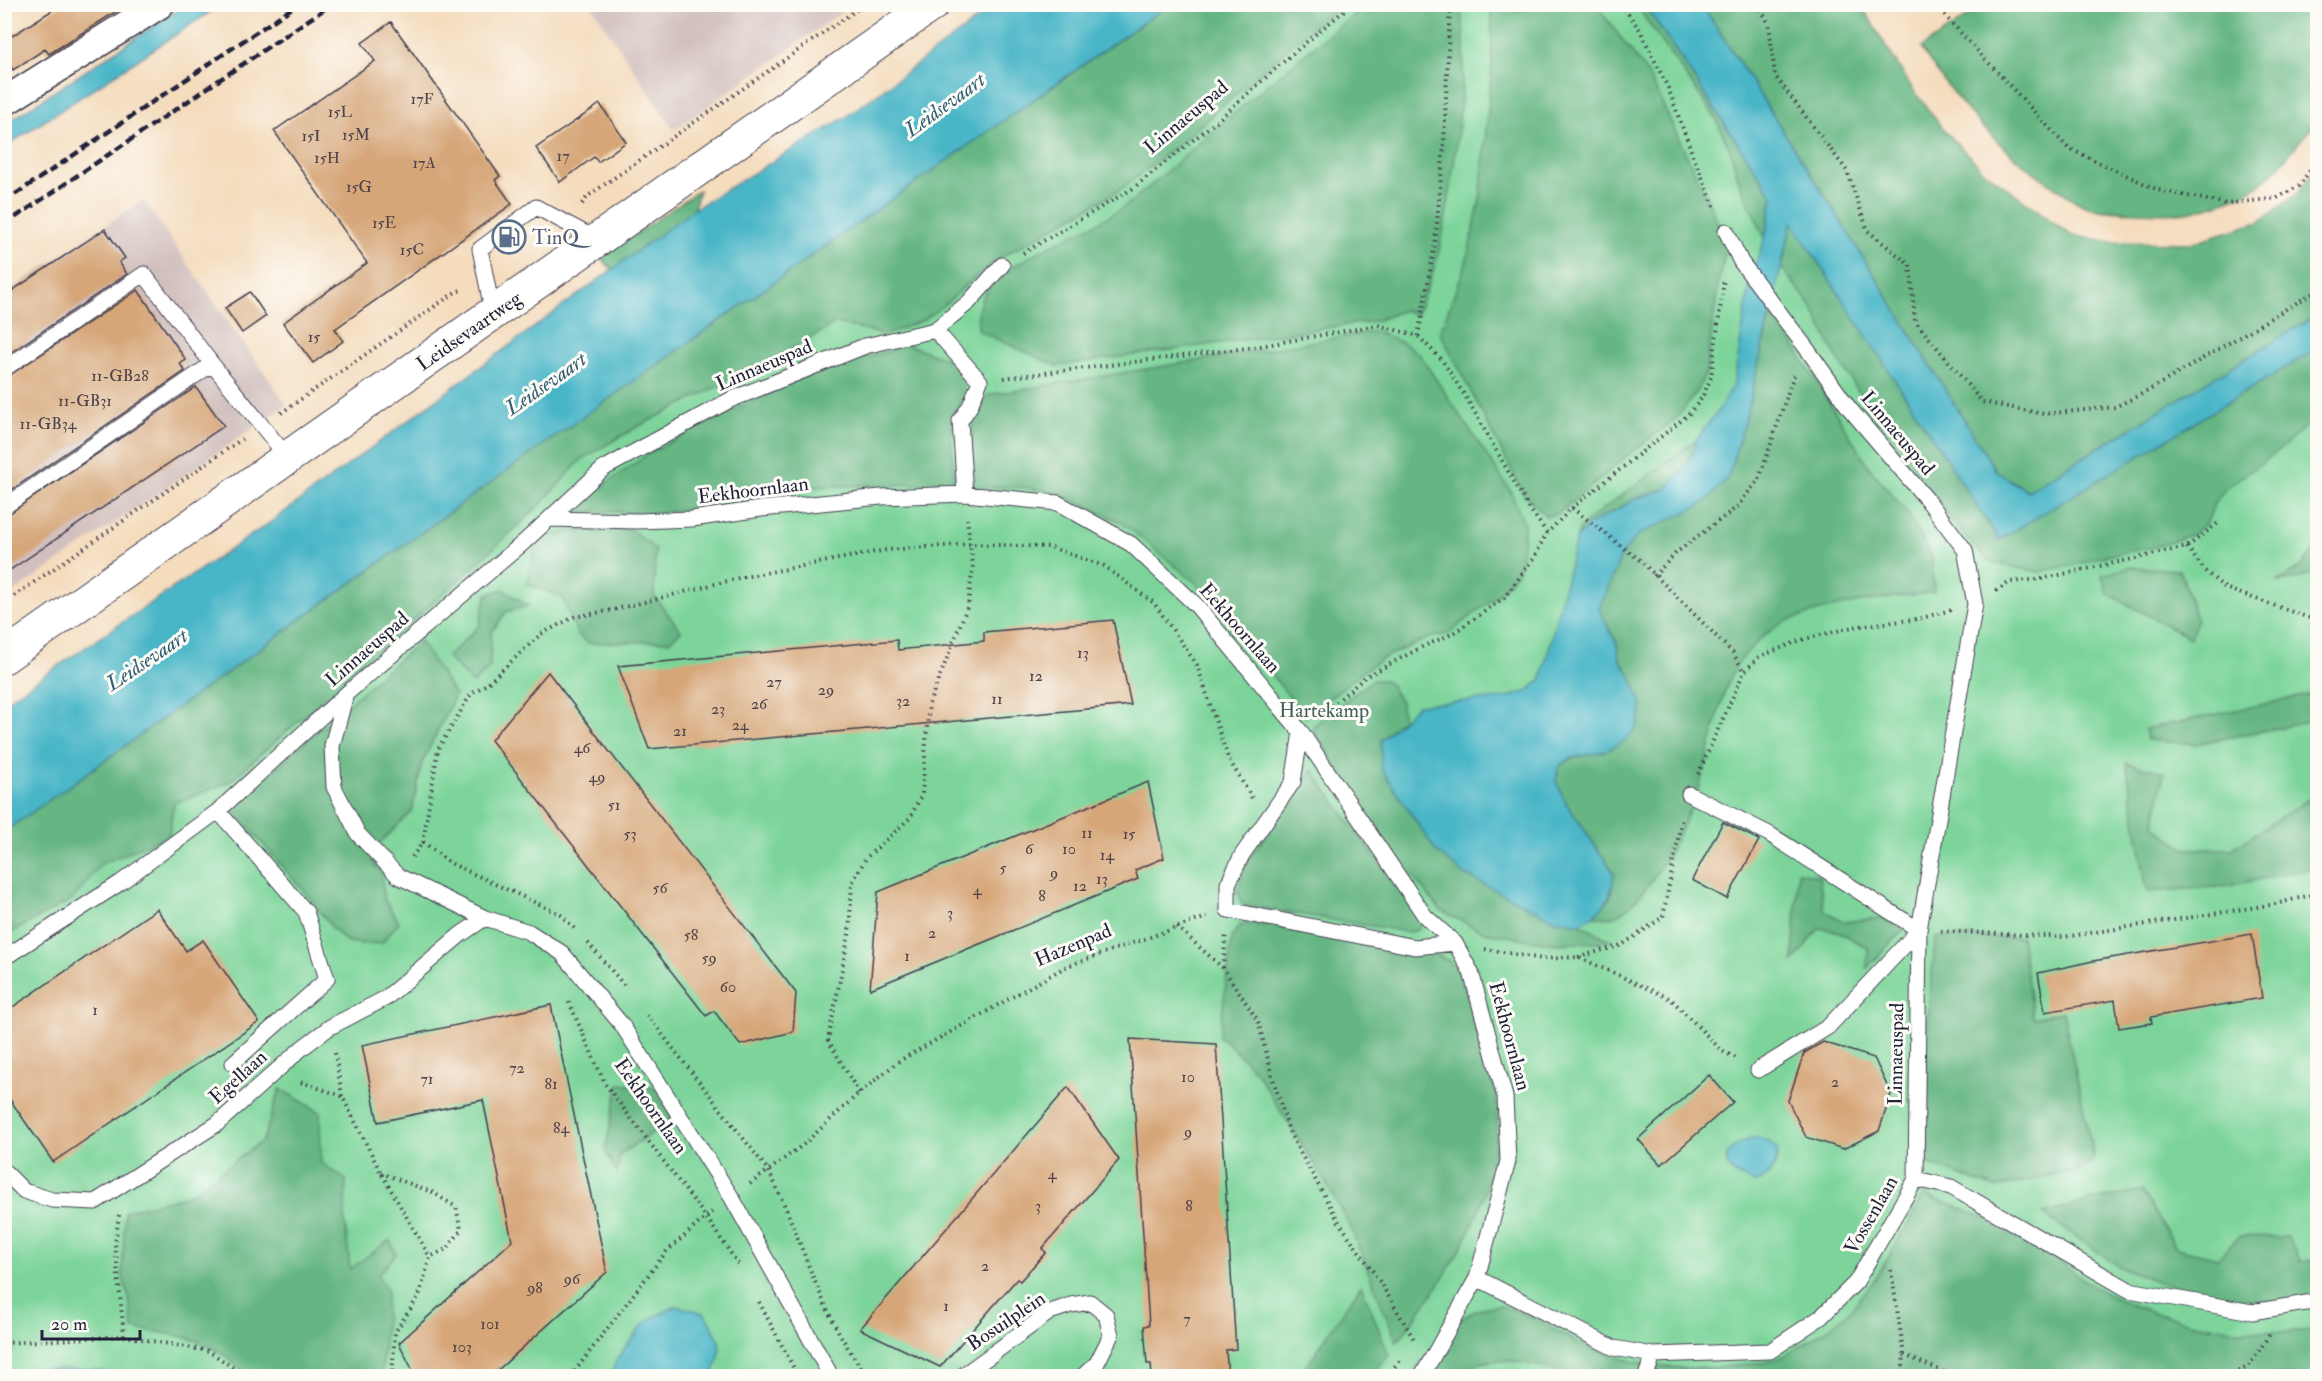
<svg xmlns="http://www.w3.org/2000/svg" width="2322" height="1381" viewBox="0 0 2322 1381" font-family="'IM FELL Double Pica',serif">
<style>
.industrial{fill:#d1bfbd}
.green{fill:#7cd49a;stroke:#4f7b6a;stroke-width:1.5}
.forest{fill:#65b682;stroke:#446c5e;stroke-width:1.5}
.water{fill:#4ab6c7;stroke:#366c81;stroke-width:1.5}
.building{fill:#d6a678}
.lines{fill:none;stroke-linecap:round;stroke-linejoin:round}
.lane-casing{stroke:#423e4e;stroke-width:17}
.street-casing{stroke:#423e4e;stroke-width:31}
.secondary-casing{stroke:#423e4e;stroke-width:35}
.path{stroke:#423e4e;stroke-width:4;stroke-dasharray:1.5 4.5;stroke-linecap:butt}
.lane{stroke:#fff;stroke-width:15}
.street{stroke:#fff;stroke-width:28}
.secondary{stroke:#fff;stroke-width:33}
.rail{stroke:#22223b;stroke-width:4.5;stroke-dasharray:9 4.5;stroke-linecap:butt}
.labels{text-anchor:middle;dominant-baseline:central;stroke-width:6;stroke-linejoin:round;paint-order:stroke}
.number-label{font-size:16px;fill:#4f434a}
.street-label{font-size:20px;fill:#22223b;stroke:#fdfcf7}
.service-label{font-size:20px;fill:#4e5e75;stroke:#fdfcf7;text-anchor:start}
.park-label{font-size:20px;fill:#42605c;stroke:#fdfcf7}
.water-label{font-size:21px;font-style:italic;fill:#325d73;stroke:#fdfcf7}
</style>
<rect width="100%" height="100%" fill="#fdfcf7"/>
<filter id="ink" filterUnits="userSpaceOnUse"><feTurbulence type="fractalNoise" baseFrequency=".0167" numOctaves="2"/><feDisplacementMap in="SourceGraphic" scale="12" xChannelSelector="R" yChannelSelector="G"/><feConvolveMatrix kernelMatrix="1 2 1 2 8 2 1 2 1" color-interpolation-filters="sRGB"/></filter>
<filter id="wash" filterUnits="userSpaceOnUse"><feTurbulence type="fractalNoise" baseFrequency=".008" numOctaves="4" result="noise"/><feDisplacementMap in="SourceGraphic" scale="24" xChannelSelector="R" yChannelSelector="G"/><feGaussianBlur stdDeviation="1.35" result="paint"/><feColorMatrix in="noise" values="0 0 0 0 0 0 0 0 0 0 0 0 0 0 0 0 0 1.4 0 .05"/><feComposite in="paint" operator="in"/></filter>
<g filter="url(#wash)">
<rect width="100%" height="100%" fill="#f4dcbd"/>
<path class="industrial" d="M591 5H852L674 130Z
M143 200 287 405 5 598V293Z"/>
<path class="green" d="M1169 5H1649L2001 522 2317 344V1376H5V831Z"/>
<path class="forest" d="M1168 5H1341L1294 43 1178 145 1118 191 1005 255 977 275 948 302 923 320 886 335 836 323 784 353 637 427 582 459 535 510 471 569 229 782 174 803 169 835 101 864 73 899 5 936V831L86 774 529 455Z
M1366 5H1458C1475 36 1449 214 1438 254 1433 275 1424 295 1416 315L1404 310 1375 321 1057 366 979 331C975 315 980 297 991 285 1022 252 1082 235 1121 209 1145 192 1168 170 1191 150 1249 101 1306 51 1366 5Z
M1491 5H1596L1648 74 1707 198 1727 245 1719 279 1706 373 1696 392 1678 417 1627 456 1558 514 1546 516 1524 494 1440 332 1466 263 1480 200 1492 64Z
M1636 5H1645L1773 196 1765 238 1739 182 1731 152 1715 117Z
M1702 5H1861L1913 90 1944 130 1983 170 2071 235 2112 242 2191 243 2259 222 2298 193 2317 168V315L2028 491 1996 471 1827 199Z
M1985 5H2317V122C2293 145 2276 180 2243 194 2229 201 2203 209 2187 212 2170 214 2097 212 2083 205 2072 200 2062 191 2052 185 1998 149 1956 103 1921 48Z
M699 190 694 209 613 270 601 258Z
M1792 221 1999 540 2317 348V417L2278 451 2225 489 2214 503 2207 523 2191 535 2159 546 2100 557 2074 565 2039 572 2003 565 1988 560 1968 540 1894 448 1836 356 1812 307 1782 268Z
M1770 314 1784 329 1869 467 1909 515 1932 558 1934 592C1889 598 1843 602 1800 617 1793 619 1785 621 1779 625 1770 630 1761 638 1754 645 1717 678 1716 738 1700 783 1689 818 1648 905 1612 917 1607 919 1599 917 1594 916L1610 898 1614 873 1566 803 1556 781 1559 766 1572 758 1605 751 1630 674 1620 660 1617 644 1599 609 1622 554 1638 535 1728 478 1746 416Z
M1377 331 1405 344 1419 354 1510 490 1524 524 1522 557 1517 572 1499 594 1448 634 1431 637 1387 656 1366 669 1306 717 1196 583 1121 522 1057 493 1021 487H973L970 471 973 423 988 395Z
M908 345 953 361 966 376 951 434 955 483 808 487 740 505 677 511 651 513 569 510 651 452 711 421 798 379 854 359 887 352 899 346Z
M1695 441 1696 446 1683 471 1666 489 1638 498 1588 525 1576 539 1580 528 1587 521Z
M630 529 655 549 654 596 681 631 669 641 587 643 578 635 562 597 527 584 537 537 571 531Z
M2317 547V571L2297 579 2277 582 2301 567Z
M2132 567 2180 570 2197 621 2190 638 2108 594 2102 575Z
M503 589 528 606 506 612 491 633 490 667 473 684 447 657 479 626 487 594Z
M420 641 455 695 422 763 412 811 370 853 373 864 381 871 384 899 399 922 382 943 361 944 346 941 332 928 309 897 234 811 235 804Z
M1372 680H1387L1401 702 1402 719 1381 740 1554 919 1580 924 1611 941 1555 944 1484 932 1441 911 1378 834 1312 727Z
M2317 693V720L2196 744 2147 740 2145 729Z
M2126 763 2164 772 2154 826 2185 849H2232L2317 794V867L2228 886 2147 892Z
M1312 770 1423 923 1418 930 1408 932 1242 905 1237 889 1250 857Z
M1798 872 1819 876 1824 910 1844 922 1881 918 1904 929 1867 968 1868 948 1840 932 1819 928 1793 962Z
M1250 923 1435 954C1442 957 1453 962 1457 969 1465 984 1469 1005 1474 1021 1482 1045 1496 1084 1497 1109 1500 1201 1450 1273 1397 1342L1350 1226 1322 1176 1256 1072 1225 1040 1219 1038 1232 936 1241 925Z
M1936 937H2021L2033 1018 2063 1012 2094 1158 2082 1169 1996 1188 1922 1162C1922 1087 1927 1011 1936 937Z
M619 1084 654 1088 672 1120 620 1154 617 1173 605 1150Z
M280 1089 320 1112 321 1163 346 1180 345 1221 350 1269 390 1240 396 1254 378 1275 387 1290 382 1376H246C216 1338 179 1335 133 1329L129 1299 122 1273 125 1211 189 1195 263 1140Z
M2142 1190 2176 1248 2218 1258 2240 1236 2288 1237 2300 1262 2317 1259V1298L2290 1305 2211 1295 2165 1284 2120 1267 2043 1214 2089 1201Z
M1923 1195C1962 1208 2000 1222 2036 1244 2060 1260 2081 1281 2107 1294 2163 1322 2255 1339 2317 1329V1376H1567C1536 1363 1483 1349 1457 1376H1412C1433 1350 1458 1307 1496 1306 1517 1305 1566 1338 1587 1347 1638 1368 1693 1373 1747 1364 1756 1363 1766 1363 1774 1360 1791 1354 1835 1325 1847 1313 1880 1279 1901 1236 1923 1195Z
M1361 1285 1389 1355 1371 1376H1300Z"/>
<path class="water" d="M187 4 221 5 5 147V124Z
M998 4 1168 5 529 455 86 774 5 831V702L275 519 694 209 846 117Z
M1645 5H1702L1827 199 1996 471 2028 491 2317 315V349L1999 540 1792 222 1746 416 1728 478 1705 503 1638 535 1622 554 1599 609 1617 644 1620 660 1630 674 1642 705 1638 726 1625 741 1605 751 1572 758 1559 766 1556 781 1566 803 1614 873C1612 899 1604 911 1580 924L1554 919 1525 905 1465 875 1436 851 1381 769V740L1418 705 1504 698 1526 692 1541 680 1576 539 1588 525 1638 498 1666 489 1683 471 1696 446 1695 441 1721 407 1734 383 1751 276 1765 238 1773 196Z
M1754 1138 1768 1141 1777 1149C1778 1166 1771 1177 1755 1183 1746 1179 1734 1176 1729 1168 1719 1151 1742 1141 1754 1138Z
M676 1306 704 1313C719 1336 728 1352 710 1376H609L619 1356 646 1321Z
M37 1369 94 1370 125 1376H5V1374Z"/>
<g id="blocks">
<path class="building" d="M62 4H128L49 54 45 49 13 70 4 56V41Z
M391 22 500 176 495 180 512 204 335 329 343 341 313 363 283 323 367 263 274 131 375 61 362 43Z
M600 104 626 142 598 162 594 157 560 182 536 148Z
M105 229 125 258 119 262 127 274 4 357V296Z
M138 290 186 360 180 364 185 371 4 495V379Z
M250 292 266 316 242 333 225 308Z
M196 387 224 426 4 574V517Z
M1113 620 1131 705 649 749 618 666 897 640 898 650 984 641V632Z
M548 672 796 993 793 1032 740 1045 714 1011 706 1016 491 740Z
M1148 782 1164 858 1135 870 1138 879 870 989 878 892Z
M1723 822 1759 840 1727 899 1692 880Z
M157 909 186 951 203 940 259 1022 53 1162 4 1091V1013Z
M2252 934 2262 998 2151 1017 2152 1023 2119 1028 2115 1000 2045 1012 2038 973 2093 961Z
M551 1005 607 1272 490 1377H416L399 1343 512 1241 483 1100 378 1122 362 1045Z
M1130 1039 1216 1044 1236 1349 1226 1350 1228 1377H1152L1151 1364H1147L1144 1326 1149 1325Z
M1823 1042 1874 1058 1891 1094 1879 1131 1843 1149 1806 1137 1788 1101 1804 1053Z
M1709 1075 1733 1102 1661 1165 1638 1139Z
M1068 1087 1119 1160 1042 1249 1046 1252 1020 1281 1017 1279 940 1367 860 1329Z"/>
</g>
</g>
<g filter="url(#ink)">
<use href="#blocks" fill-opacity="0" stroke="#423e4e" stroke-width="1.5"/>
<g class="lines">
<g class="lane-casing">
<path id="lane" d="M493 314 480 249 536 207 598 240
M935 330 980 381 970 406 960 421 965 494
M4 369 144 274 212 364 288 458
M4 507 212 364
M549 519 638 521 692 519 761 509 881 497 965 494 1058 503 1131 544 1196 605 1301 732 1425 916 1455 943 1471 972 1505 1097 1508 1161 1477 1278 1422 1376
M346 694 332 746 334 787 358 834 398 876 485 918 529 932 562 953 622 1025 732 1198 831 1376
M1301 732 1293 782 1242 855 1228 884V910L1415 947 1455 943
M1689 794 1769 834 1919 930 1975 604 1965 550 1929 502 1849 408 1807 349 1741 262 1726 231
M218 811 306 912 327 979 233 1063
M4 958 120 883 218 811 346 694 523 543 603 469 730 400 865 346 935 330 969 302 1002 265
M1758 1070 1828 1027 1919 930
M4 1171 24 1191 52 1200 95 1202 217 1124 302 1048 330 1027 386 998 460 935 485 918
M1916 1179 1919 930
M1477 1278 1614 1348 1653 1355 1770 1351 1821 1317 1856 1282 1916 1179 1951 1187 2129 1290 2252 1312 2318 1301
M962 1376 1050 1312 1071 1305 1090 1302 1106 1315 1111 1335 1097 1363 1083 1376
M1646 1376 1653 1355"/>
</g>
<g class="street-casing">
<path id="street" d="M4 102 160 4"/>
</g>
<g class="secondary-casing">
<path id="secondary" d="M4 657 933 4"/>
</g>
<path class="path" d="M1621 4 1640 30 1668 88 1695 161 1716 210
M1758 4 1769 24 1775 76 1847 171 1868 231 1910 265 1915 321 1982 402 2044 414 2115 407 2148 391 2318 290
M1939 4 1946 17 2068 148 2158 190 2227 204 2277 198 2299 186 2318 159
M582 204 588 196 865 4
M1023 253 1132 189 1218 120 1290 56 1352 4
M1418 336 1435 244 1444 144 1450 4
M1004 378 1255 347 1378 325 1418 336 1442 360 1467 399 1529 508 1547 533
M281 413 457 291 463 290
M1572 508 1641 561 1733 653 1744 672
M2187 547 2205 571 2225 588 2318 621
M1654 576 1677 552 1737 507 1759 479 1795 372
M1996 591 2010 582 2041 579 2187 547 2218 523
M4 603 242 439
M1318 718 1365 677 1422 647 1452 634 1504 598 1535 556 1547 533 1572 508 1688 415 1702 398 1711 377 1724 280
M1698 774 1744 672 1759 657 1801 640 1852 627 1918 619 1951 610
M423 842 450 863 560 914 577 931
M412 857 423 842 438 749 471 694 488 683 541 634 574 617 613 610 739 578 886 550 971 544 1050 547 1104 566 1154 603 1197 665 1228 758 1252 798
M1177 927 1223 968 1258 1021 1273 1079 1290 1134 1339 1222 1380 1282 1415 1341
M1941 931 2064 937 2276 904 2318 893
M588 943 624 985
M1485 949 1543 959 1578 957 1671 999 1722 1051 1738 1059
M1578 957 1622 945 1663 917 1682 818
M1223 968 1226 934
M569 1002 605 1084 706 1217 738 1264
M647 1015 768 1170C803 1238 819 1316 868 1376
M335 1053 342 1096 381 1173 430 1257
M301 1082 342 1096
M859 1093 828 1040 849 934 852 883 866 858 910 818 922 794 929 704 968 605 973 565 967 519
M381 1173 432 1192 456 1207 461 1230 448 1248 430 1257 419 1296 395 1332 392 1376
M750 1184 804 1144 859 1093 899 1061 1067 966 1207 917
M119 1215 115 1244 124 1336
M1891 1270 1904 1355 1902 1376
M759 1302 798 1376
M4 1343 124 1336 209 1351 239 1372 242 1376
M1904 1355 1954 1376
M571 1376 666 1252 712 1212
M1387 1376 1402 1358
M2227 1376 2248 1367 2270 1334"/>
<use href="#lane" class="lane"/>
<use href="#street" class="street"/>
<use href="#secondary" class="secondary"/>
<path class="rail" d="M4 202 298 4
M4 225 332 4"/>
</g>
</g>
<defs>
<g id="fuel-ring" transform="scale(1.725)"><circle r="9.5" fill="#fdfcf7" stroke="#5c6f8a" stroke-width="1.5"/><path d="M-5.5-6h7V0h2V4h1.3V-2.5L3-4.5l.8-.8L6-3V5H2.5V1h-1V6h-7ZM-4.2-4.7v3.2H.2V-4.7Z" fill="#5c6f8a"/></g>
</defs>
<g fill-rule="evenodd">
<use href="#fuel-ring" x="509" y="237"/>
</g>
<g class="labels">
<g class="number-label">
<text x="422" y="99">17F</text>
<text x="340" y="112">15L</text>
<text x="356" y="135">15M</text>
<text x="311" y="136">15I</text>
<text x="563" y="156">17</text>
<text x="327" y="158">15H</text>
<text x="424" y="163">17A</text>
<text x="359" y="187">15G</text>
<text x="384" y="223">15E</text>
<text x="412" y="250">15C</text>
<text x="314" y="337">15</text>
<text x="120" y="376">11-GB28</text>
<text x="85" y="401">11-GB31</text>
<text x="48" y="424">11-GB34</text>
<text x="1083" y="653">13</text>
<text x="1036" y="676">12</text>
<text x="774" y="682">27</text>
<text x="826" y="690">29</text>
<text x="997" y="699">11</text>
<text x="903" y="701">32</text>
<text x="759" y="704">26</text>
<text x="718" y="709">23</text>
<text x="740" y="725">24</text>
<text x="680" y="731">21</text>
<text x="582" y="748">46</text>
<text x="597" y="777">49</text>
<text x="614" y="805">51</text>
<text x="1087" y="833">11</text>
<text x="630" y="834">53</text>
<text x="1129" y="834">15</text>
<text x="1029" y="849">6</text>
<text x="1069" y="849">10</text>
<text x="1107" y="855">14</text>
<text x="1003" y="868">5</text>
<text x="1054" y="873">9</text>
<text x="1102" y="879">13</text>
<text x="1080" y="886">12</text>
<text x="660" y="888">56</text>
<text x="977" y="890">4</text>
<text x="1042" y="896">8</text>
<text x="950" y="913">3</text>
<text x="932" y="933">2</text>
<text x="691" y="935">58</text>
<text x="907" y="956">1</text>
<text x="709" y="958">59</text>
<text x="728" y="987">60</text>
<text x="95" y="1010">1</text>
<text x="517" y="1068">72</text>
<text x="1188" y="1077">10</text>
<text x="427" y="1079">71</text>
<text x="1835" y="1082">2</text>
<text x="551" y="1084">81</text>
<text x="561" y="1128">84</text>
<text x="1188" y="1132">9</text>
<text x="1052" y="1174">4</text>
<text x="1038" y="1206">3</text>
<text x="1189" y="1206">8</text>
<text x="985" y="1266">2</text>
<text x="572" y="1279">96</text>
<text x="535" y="1288">98</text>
<text x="946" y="1306">1</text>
<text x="1187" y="1319">7</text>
<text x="490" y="1324">101</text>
<text x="462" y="1347">103</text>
</g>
<g class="street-label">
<text transform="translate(1186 117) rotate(-40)">Linnaeuspad</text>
<text transform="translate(469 331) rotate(-35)">Leidsevaartweg</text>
<text transform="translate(764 365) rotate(-23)">Linnaeuspad</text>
<text transform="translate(1898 433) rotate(50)">Linnaeuspad</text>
<text transform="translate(753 490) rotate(-7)">Eekhoornlaan</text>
<text transform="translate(1240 628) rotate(49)">Eekhoornlaan</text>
<text transform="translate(367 649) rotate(-41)">Linnaeuspad</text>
<text transform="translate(1073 945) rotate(-23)">Hazenpad</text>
<text transform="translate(1510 1036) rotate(75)">Eekhoornlaan</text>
<text transform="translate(1896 1054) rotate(-89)">Linnaeuspad</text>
<text transform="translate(238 1077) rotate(-42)">Egellaan</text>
<text transform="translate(651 1106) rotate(55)">Eekhoornlaan</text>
<text transform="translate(1871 1215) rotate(-60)">Vossenlaan</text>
<text transform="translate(1006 1321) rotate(-34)">Bosuilplein</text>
</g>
<g class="service-label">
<text x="532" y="237">TinQ</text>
</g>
<g class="park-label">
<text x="1324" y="710">Hartekamp</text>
</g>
<g class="water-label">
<text transform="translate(945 105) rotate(-36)">Leidsevaart</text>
<text transform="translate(546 384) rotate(-35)">Leidsevaart</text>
<text transform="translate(147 660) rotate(-34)">Leidsevaart</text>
</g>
</g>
<rect width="2322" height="1381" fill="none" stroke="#fdfcf7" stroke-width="24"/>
<path d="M42 1330v9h98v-9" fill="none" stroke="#22223b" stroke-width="3"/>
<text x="51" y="1330" font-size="18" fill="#22223b" stroke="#fdfcf7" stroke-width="4.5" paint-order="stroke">20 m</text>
</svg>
